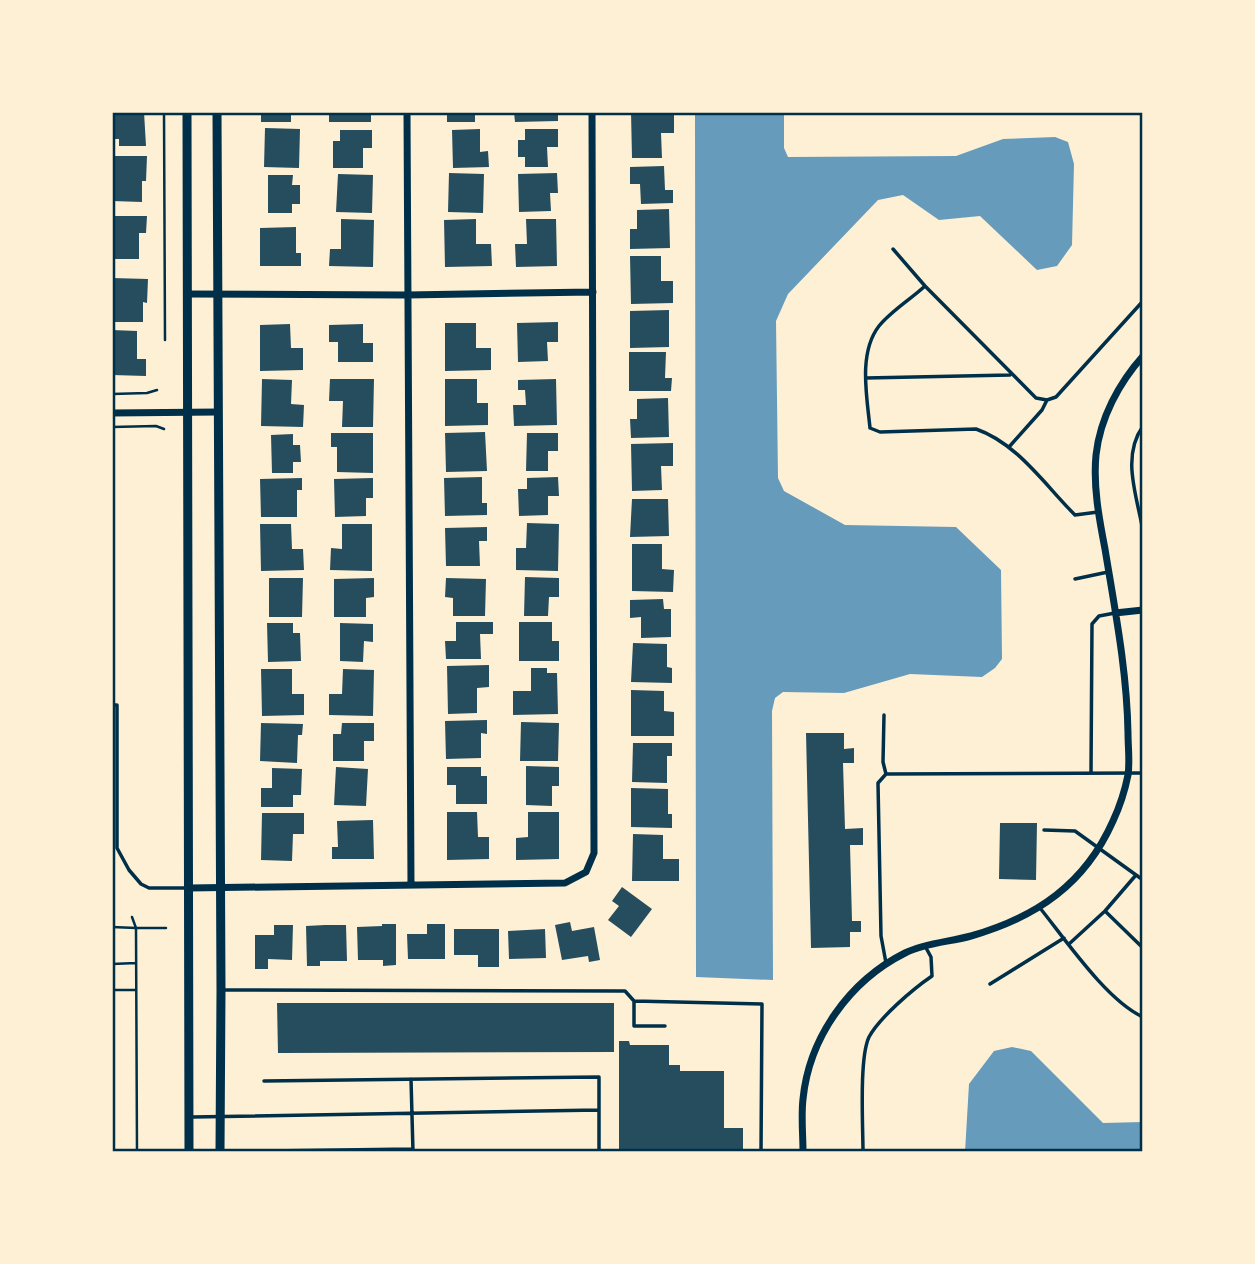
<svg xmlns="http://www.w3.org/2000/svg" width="1255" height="1264" viewBox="0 0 1255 1264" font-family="Cabin,sans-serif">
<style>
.water{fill:#669bbc}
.building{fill:#264d5e}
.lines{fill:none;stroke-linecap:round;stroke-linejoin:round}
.path{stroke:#003049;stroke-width:2.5}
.service{stroke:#003049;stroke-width:3.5}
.minor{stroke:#003049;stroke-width:7}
.tertiary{stroke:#003049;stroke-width:9}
.neatline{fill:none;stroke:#003049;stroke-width:2.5}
</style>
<rect width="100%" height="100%" fill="#fdf0d5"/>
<path class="water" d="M695 112H784V148L788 157 956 156 1003 139 1055 137 1068 142 1074 164 1072 245 1057 266 1037 270 980 216 939 220 903 195 878 200 788 294 776 321 778 478 784 491 845 525 956 527 1001 570 1002 659 995 668 982 677 910 674 844 693 783 692 775 698 772 711 773 980 696 977Z
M1012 1047 1031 1051 1103 1123 1143 1122V1152H965L969 1084 994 1051Z"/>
<path class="building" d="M112 112H144L146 146H119V139H112Z
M261 112H291V122H261Z
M329 112H371V122H329Z
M447 112H475V122H447Z
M514 112H558V121L515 122Z
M631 112H674V133H661L662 158H632Z
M265 128 300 129 299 168 264 167Z
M480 129V152L488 151 489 167 453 168 452 130Z
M525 129H558V147H547L548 167H525V157H518V140H525Z
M340 130H372V148H363V168H333V141H340Z
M112 156H147L146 181H142V202L112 201Z
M664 166 665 190H673V203L641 204 640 184H630V167Z
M449 173 484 174 483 213 448 212Z
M557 173 558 193H550L551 211 519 212 518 174Z
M338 174 373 175 372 213 336 212Z
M268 175H293L292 185H300V204H292V213H268Z
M669 209 670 248 630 249V229H637V210Z
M112 216H147L146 233H139V259H112Z
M341 219 374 220 373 267 329 266 330 249H341Z
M476 219V244H491L492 266 445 267 444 220Z
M526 219H556L557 266 516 267 515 244H527Z
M296 227V253H301V266H260V228Z
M630 256H661V281H673V303L631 304Z
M112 278 148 279 147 303 143 302V322H112Z
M669 310V347L630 348V311Z
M558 322V342H547L548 361 518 362 517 323Z
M445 323H476V348H491V370L445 371Z
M290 324 291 348H303V370L260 371V325Z
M363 324V343H373V362H338V342H329V325Z
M112 330 137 331V359H146V376L112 375Z
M629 352H666L665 378H672L671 391H629Z
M262 379 292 380 291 404 304 405 303 427 261 426Z
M330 379H374L373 427H342L343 401H329Z
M445 379H477V403H488V425L445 426Z
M556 379 557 425 514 426 513 405H526L525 390H518V380Z
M668 398 669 437 631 438 630 419H637V399Z
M485 432 487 471 446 472 445 433Z
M331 433H373V473L337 472V447H331Z
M527 433H558V451H548V471H526Z
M293 434V445H300L301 462H293V473H272L271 435Z
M673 443V466H661L662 490 632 491 631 444Z
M482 477V503H487V515L445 516 444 478Z
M558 477 559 496H548V515L519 516 518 489H527V478Z
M302 478V490H297V517H261L260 479Z
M373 478V498H366V516L335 517 334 479Z
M632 499H668L669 536 630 537Z
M527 523 559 524 558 571 516 570V548H526Z
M260 524H291L292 549H303L304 570 261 571Z
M342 524H372V571L330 570 331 548 342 549Z
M487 527V541H479L480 566H446L445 528Z
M632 544H662V569L674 570 673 592 632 591Z
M525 577 559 578V597H549L548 616H524Z
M269 578H303L302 617H269Z
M374 578V597L366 598V617H334V579Z
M446 578 486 579 485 616H453V598L445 597Z
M663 599 664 609H671V637L641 638V617L630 618V600Z
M456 622H493V634H480L481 659H446L445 641H456Z
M519 622H552V641H559V661H519Z
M267 623H293V633H300L301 661 268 662Z
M340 623 373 624V642L364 641 363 662 340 661Z
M633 643 667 644V667L672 668V683L631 682Z
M489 665V687L477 688V713L448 714 447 666Z
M531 668H547V673H557L558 714 513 715V691H531Z
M261 669H292V694H304V715L262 716Z
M343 669 374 670 373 716 329 715V694H342Z
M631 690 664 691V711L674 712V736H631Z
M487 720V734L481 733V758L446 759 445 721Z
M521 722 559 723 558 761H520Z
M261 723 303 724 302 735H298L297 763 260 761Z
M342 723H374V741H364V761H333V734H341Z
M806 733H844V749L854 748V763H843L845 829 863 828V845H850L852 921H861V932H850V947L811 948Z
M633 743H672V756H667V783L632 782Z
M526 766 559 767V786H552V806L526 805Z
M336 767 368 769 366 806 334 805Z
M447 767H481V776H487V804H456V785H447Z
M272 768 302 769 301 795H293V807H261V788H272Z
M631 788 668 789V814H672V828L631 827Z
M447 812H477L478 837H489V859L447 860Z
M528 812H559V859L516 860V838L528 837Z
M262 813H304V834H293L292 861 261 860Z
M373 820 374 859H332V847H338L337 821Z
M1000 823H1037L1036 880 999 879Z
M633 834 663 835V859H679V881H632Z
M622 887 652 909 631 937 608 920 619 906 612 901Z
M570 922 572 931 594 927 600 960 589 962 588 956 562 960 555 925Z
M382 924H396V965L383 966V960H358L357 927 382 926Z
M427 924H445V959H408L407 934H427Z
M274 925H293L292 960 268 959V969H255V935H274Z
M325 925H346L347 961H320V966H307L306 926Z
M454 929H499V967H478V955H454Z
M545 929 546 958 509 959 508 931Z
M277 1003H614V1052L278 1053Z
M619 1041H629L630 1045H669V1065H680V1071H724V1128H743V1152H619Z"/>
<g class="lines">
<path class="path" d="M164 112 165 340
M112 394 147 393 157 390
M112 427 156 426 164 429
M112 927 136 928 132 917
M112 964 136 963
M112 990H136
M137 1152 136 928H166"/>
<path class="service" d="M893 249 925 286 1036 398 1047 400 1056 397 1143 301
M925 286C911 299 891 311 879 326 858 353 867 397 870 428L880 432 976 429C1017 443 1045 485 1075 515L1098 512
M866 378 1010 375
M1143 426C1121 457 1137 496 1143 531
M1009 447 1042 410 1047 400
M1075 579 1108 572
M112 705H117V848L129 870 141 884 149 888H187
M884 715 883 762 886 774
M1091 773 1092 624 1099 616 1115 613
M1044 830 1075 831 1143 880
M1040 908C1065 939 1107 1001 1143 1017
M1105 911 1143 948
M1069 944 1105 911 1136 875
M886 963 881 936 878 783 886 774 1143 773
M990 984 1064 938
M221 990 625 991 634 1001
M665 1026H634V1001L762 1004 761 1152
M411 1079 413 1152
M264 1081 599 1077V1152
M192 1117 599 1110
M267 1151 413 1149
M863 1152C863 1126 859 1058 869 1037 880 1017 913 989 932 976L931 957 925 946"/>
<path class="minor" d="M407 112 411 885
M187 294 407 295 593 292
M112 413 218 412
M1115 613 1143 610
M189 888 565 883 586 872 594 853 592 112
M803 1152C803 1135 801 1116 803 1099 809 1038 849 981 905 953 925 943 949 942 971 936 1037 917 1085 884 1113 821 1120 806 1125 790 1128 775 1130 762 1128 747 1128 733 1127 671 1115 610 1105 549 1099 518 1093 486 1096 455 1100 418 1119 383 1143 356"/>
<path class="tertiary" d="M187 112 189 1152
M217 112 221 990 220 1152"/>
</g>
<rect width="1255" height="1264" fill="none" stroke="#fdf0d5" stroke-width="228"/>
<rect x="114" y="114" width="1027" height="1036" class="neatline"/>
</svg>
